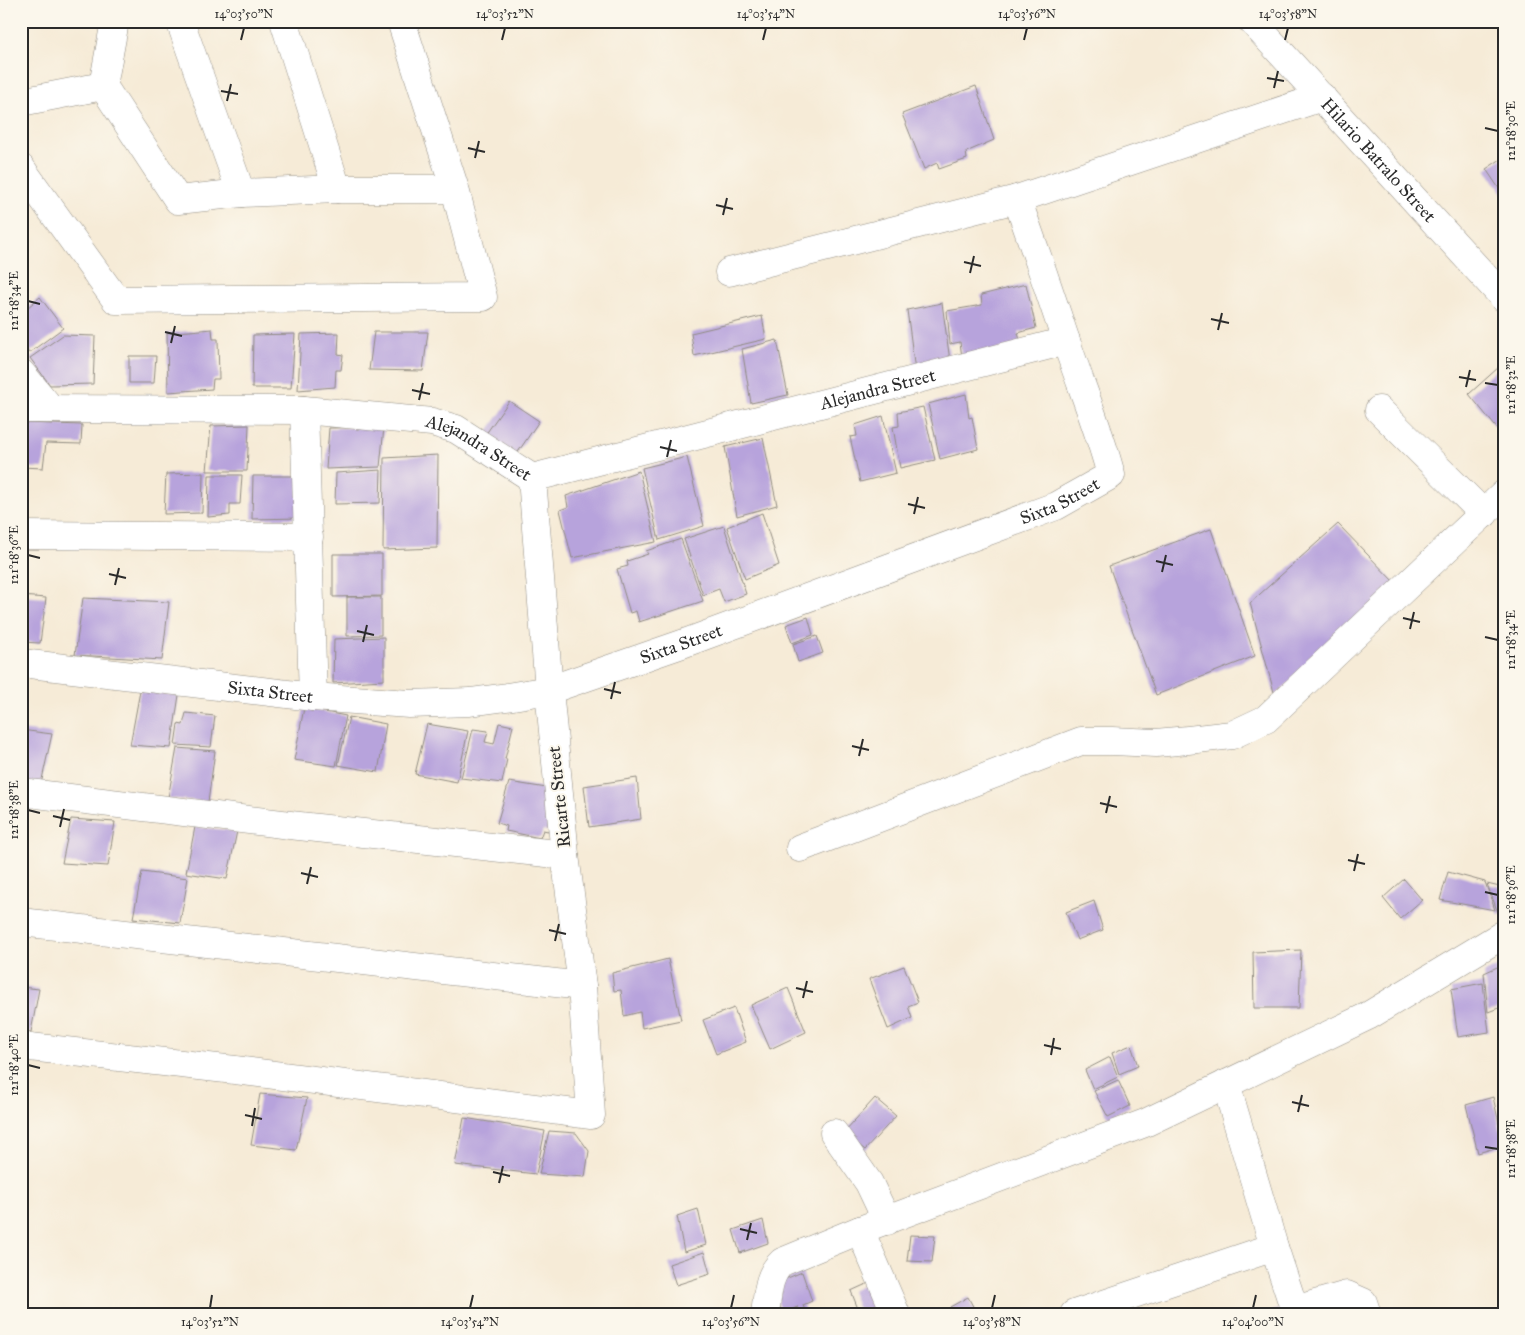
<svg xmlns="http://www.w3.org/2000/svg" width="1525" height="1335" viewBox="0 0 1525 1335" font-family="'IM FELL Great Primer',serif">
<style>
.building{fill:#b7a3dc}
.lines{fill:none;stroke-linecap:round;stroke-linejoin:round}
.minor-casing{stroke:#908b81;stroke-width:29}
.minor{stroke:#fff;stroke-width:28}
.ticks{fill:none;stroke:#2b2b2b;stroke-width:2}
.labels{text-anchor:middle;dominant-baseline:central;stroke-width:4;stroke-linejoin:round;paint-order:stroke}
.street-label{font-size:18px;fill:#2b2b2b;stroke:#fbf7ec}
.neatline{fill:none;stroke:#2b2b2b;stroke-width:2}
.ticks-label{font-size:12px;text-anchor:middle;fill:#2b2b2b}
</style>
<rect width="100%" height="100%" fill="#fbf7ec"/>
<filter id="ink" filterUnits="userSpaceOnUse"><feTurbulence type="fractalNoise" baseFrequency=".02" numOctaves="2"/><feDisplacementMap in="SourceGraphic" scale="10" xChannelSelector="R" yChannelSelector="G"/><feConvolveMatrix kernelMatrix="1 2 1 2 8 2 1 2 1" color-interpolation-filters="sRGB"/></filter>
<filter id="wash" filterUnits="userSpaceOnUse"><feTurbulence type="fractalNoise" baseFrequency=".0096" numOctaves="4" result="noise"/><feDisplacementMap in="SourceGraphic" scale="20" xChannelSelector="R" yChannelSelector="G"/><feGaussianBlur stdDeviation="1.12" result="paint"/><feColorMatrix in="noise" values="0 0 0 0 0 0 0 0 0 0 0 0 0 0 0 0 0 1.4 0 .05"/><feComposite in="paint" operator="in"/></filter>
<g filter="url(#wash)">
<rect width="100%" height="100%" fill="#f6ebd7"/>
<g id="blocks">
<path class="building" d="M976 86 994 140 966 152 967 159 939 169 937 163 924 169 902 114Z
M1504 157V196L1486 169Z
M1026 284 1036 328 1018 333 1021 344 962 358 960 342 950 344 947 311 982 305 981 295Z
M40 297 63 328 29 353 21 343V313Z
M942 303 950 361 915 371 907 310Z
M762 316 766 339 694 356 691 333Z
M212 329 213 339H218L219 379H213L212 389 168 392 167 333Z
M374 332H428L423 371 369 370Z
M339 333 338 354 343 355 341 370H336L335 387 298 390 301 334Z
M295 334 291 388H252L253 335Z
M63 335 95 336 93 384 50 385 30 358Z
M777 340 788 395 751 403 742 349Z
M129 356H156L154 383H129Z
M1499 367 1504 373V427L1499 431 1469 394Z
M966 394 969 418 972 417 978 449 940 459 928 404Z
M509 401 539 421 514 458 483 438Z
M923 407 935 460 900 468 893 427 899 426 898 412Z
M883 416 896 473 860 482 850 437 857 436 855 425Z
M25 423 82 425 81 444 46 443 43 468 21 467Z
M249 425 247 471H207L211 426Z
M384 427 380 467 326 469 329 428Z
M763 438 777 505 737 516 725 447Z
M438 455 437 548 383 550 384 458Z
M687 457 704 526 659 540 642 468Z
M381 470 380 503 335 504 336 473Z
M639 471 656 542 572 558 560 510 568 507 566 496Z
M203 473 202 513 164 514 166 474Z
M209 475H242L240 504H230V515L208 517Z
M253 476H301V518L252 519Z
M762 513 779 565 745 579 727 527Z
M1338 524 1396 584 1275 696 1250 603Z
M724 526 746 594 724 602 719 589 703 595 684 539Z
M1211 529 1255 656 1156 695 1109 566Z
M681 539 703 601 639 622 636 611 630 613 617 569 628 566 627 561 648 554 646 551Z
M333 554H382V596L333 597Z
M21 596 46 598 40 643 21 642Z
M347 597H381V635L347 636Z
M83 598 169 602 162 660 75 655Z
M808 617 813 635 792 643 786 625Z
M817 636 823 653 798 662 793 644Z
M384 637V680L333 683 334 639Z
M140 691 179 695 171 748 130 745Z
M304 708 346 716 336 766 294 760Z
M186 713 215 716 211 747 175 745 178 724 183 725Z
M349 717 386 724 378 772 338 765Z
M499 723 513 726 505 759H507L502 783 461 778 473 729 488 731 485 742 494 744Z
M427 724 468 731 457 782 415 774Z
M21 730 52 734 41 784 21 781Z
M177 748 215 751 208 802 168 798Z
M637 778 641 819 589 827 584 786Z
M509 782 553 789 555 807 548 831 543 830 540 838 506 831 507 826 497 823Z
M71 819 115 822 108 866 62 863Z
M195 827 237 831 227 879 186 873Z
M142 872 188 878 180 923 133 918Z
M1448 872 1485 882 1495 910 1440 900Z
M1404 879 1422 900 1400 919 1383 898Z
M1487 884 1504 888V912L1499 915Z
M1094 901 1103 930 1077 940 1066 912Z
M1301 950 1299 1008H1254L1253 952Z
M668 959 681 1020 642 1028 640 1012 624 1016 621 990 614 991 612 973Z
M1504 964V1006L1488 1012 1484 973Z
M904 966 918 1002 908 1006 912 1018 888 1029 869 979Z
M1483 983 1489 1032 1458 1037 1451 989Z
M21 987 39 989 31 1032 21 1031Z
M788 988 806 1032 770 1049 751 1005Z
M734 1008 746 1042 716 1054 703 1020Z
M1131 1045 1138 1066 1119 1074 1112 1053Z
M1110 1057 1118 1077 1093 1089 1085 1070Z
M1118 1080 1130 1106 1108 1117 1094 1091Z
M260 1094 307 1098 296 1150 251 1145Z
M1493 1097 1504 1145 1478 1153 1466 1105Z
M875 1098 896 1116 865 1150 844 1132Z
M464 1118 545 1131 536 1174 455 1165Z
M549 1131 576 1133 589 1151 585 1177 539 1174Z
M698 1209 706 1245 684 1252 677 1216Z
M763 1220 768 1243 740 1253 733 1230Z
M910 1235 935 1236 932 1262 907 1261Z
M704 1252 710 1274 676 1285 669 1264Z
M802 1272 812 1301 803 1305 806 1314H783L798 1307 782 1313 771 1285Z
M873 1281 885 1314H860L851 1291Z
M968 1297 977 1314H953L950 1307Z
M1278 1309 1279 1314H1265Z"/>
</g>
</g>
<g filter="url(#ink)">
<use href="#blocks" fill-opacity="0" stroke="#908b81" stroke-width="1"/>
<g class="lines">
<g class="minor-casing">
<g id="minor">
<path d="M115 21 103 86 178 200 241 193 337 189H455"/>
<path d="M180 21 241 193"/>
<path d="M284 21 337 189"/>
<path id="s1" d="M1252 21 1504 298"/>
<path d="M21 102 103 86"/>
<path d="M21 168 116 300 483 297 455 189 401 21"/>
<path d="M729 272 1017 199"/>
<path d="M21 373 51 409"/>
<path id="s2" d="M21 409 304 410 432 422 456 429 532 478 1066 341"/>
<path d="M304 410 313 697"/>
<path d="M1379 410 1484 514"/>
<path d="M21 535 309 537"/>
<path id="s3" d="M21 663 313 697 409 704 470 702 507 697 549 690 682 644 1056 506 1111 475C1099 429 1081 386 1066 341 1050 293 1034 246 1017 199L1322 97"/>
<path d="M21 792 290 825 565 855"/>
<path d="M800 848 1081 741H1112L1156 743 1188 740 1232 735 1266 719 1504 494"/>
<path d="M21 922 582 986"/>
<path d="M21 1046 235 1070 591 1115 582 986 565 855 549 690 532 478"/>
<path d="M1226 1084 1274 1247 1296 1314"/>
<path d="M834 1133 869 1183 887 1221"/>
<path d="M860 1230 896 1314"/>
<path d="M1295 1310 1347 1295 1363 1302 1367 1314"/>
<path d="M765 1314C768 1295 767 1276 782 1262L860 1230 1145 1123 1368 1016 1504 934"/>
<path d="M1074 1314 1274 1247"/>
</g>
</g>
<use href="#minor" class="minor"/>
</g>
</g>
<path class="ticks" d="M241 40 244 28M502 40 505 28M763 40 766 28M1024 40 1027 28M1285 40 1288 28M1267 78 1284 81M1274 88 1278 71M221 91 238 94M227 101 231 84M1485 128 1498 131M468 148 485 152M475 158 479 141M716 205 733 209M723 215 727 198M964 262 981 266M970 273 974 256M28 301 40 304M1211 319 1229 323M1218 330 1222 313M165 332 182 336M171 343 175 326M1459 377 1476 380M1485 383 1498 385M1466 387 1470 370M412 390 430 394M419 400 423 383M660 447 677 451M667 457 671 440M908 504 925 508M914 514 918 497M28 555 40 558M1156 561 1173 565M1162 572 1166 555M109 574 126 578M115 585 119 568M1403 618 1420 622M1410 629 1414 612M357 631 374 635M1485 637 1498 640M363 642 367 625M604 689 621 693M611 699 615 682M852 746 869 750M859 756 863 739M1100 803 1117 807M28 810 40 813M1106 813 1110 796M53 816 70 820M60 827 64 809M1348 860 1365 864M1354 871 1358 854M301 873 318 877M307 884 311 867M1485 892 1498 895M549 930 566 934M555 941 559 924M796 988 813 992M803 998 807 981M1044 1045 1061 1049M1051 1055 1054 1038M28 1065 40 1068M1292 1102 1309 1106M1298 1112 1302 1095M245 1115 262 1119M252 1126 255 1108M1485 1147 1498 1149M493 1172 510 1176M499 1183 503 1166M740 1229 757 1233M747 1240 751 1223M210 1308 212 1295M470 1308 473 1295M731 1308 734 1295M992 1308 995 1295M1253 1308 1256 1295"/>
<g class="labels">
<g class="street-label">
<text stroke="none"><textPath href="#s1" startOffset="188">Hilario Batralo Street</textPath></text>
<text stroke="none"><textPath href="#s2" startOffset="884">Alejandra Street</textPath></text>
<text stroke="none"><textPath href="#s2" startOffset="465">Alejandra Street</textPath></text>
<text stroke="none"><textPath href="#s3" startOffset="1076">Sixta Street</textPath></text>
<text stroke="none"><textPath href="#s3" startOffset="671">Sixta Street</textPath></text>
<text stroke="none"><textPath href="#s3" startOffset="251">Sixta Street</textPath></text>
<text transform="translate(559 797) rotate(-96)">Ricarte Street</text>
</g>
</g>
<rect width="1525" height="1335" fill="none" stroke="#fbf7ec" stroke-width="55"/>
<rect x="28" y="28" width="1470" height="1280" class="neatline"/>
<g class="ticks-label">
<text x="244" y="18">14°03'50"N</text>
<text x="505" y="18">14°03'52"N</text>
<text x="766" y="18">14°03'54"N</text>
<text x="1027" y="18">14°03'56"N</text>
<text x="1288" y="18">14°03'58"N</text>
<text transform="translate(1511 131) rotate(-90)" y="4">121°18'30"E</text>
<text transform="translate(14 301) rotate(-90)" y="4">121°18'34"E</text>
<text transform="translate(1511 385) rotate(-90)" y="4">121°18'32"E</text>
<text transform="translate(14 555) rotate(-90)" y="4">121°18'36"E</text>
<text transform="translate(1511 640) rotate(-90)" y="4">121°18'34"E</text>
<text transform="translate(14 810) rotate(-90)" y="4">121°18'38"E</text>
<text transform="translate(1511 895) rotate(-90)" y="4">121°18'36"E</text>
<text transform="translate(14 1065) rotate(-90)" y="4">121°18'40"E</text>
<text transform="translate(1511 1149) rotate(-90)" y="4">121°18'38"E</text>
<text x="210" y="1326">14°03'52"N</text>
<text x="470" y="1326">14°03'54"N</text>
<text x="731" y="1326">14°03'56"N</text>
<text x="992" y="1326">14°03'58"N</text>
<text x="1253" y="1326">14°04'00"N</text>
</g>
</svg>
